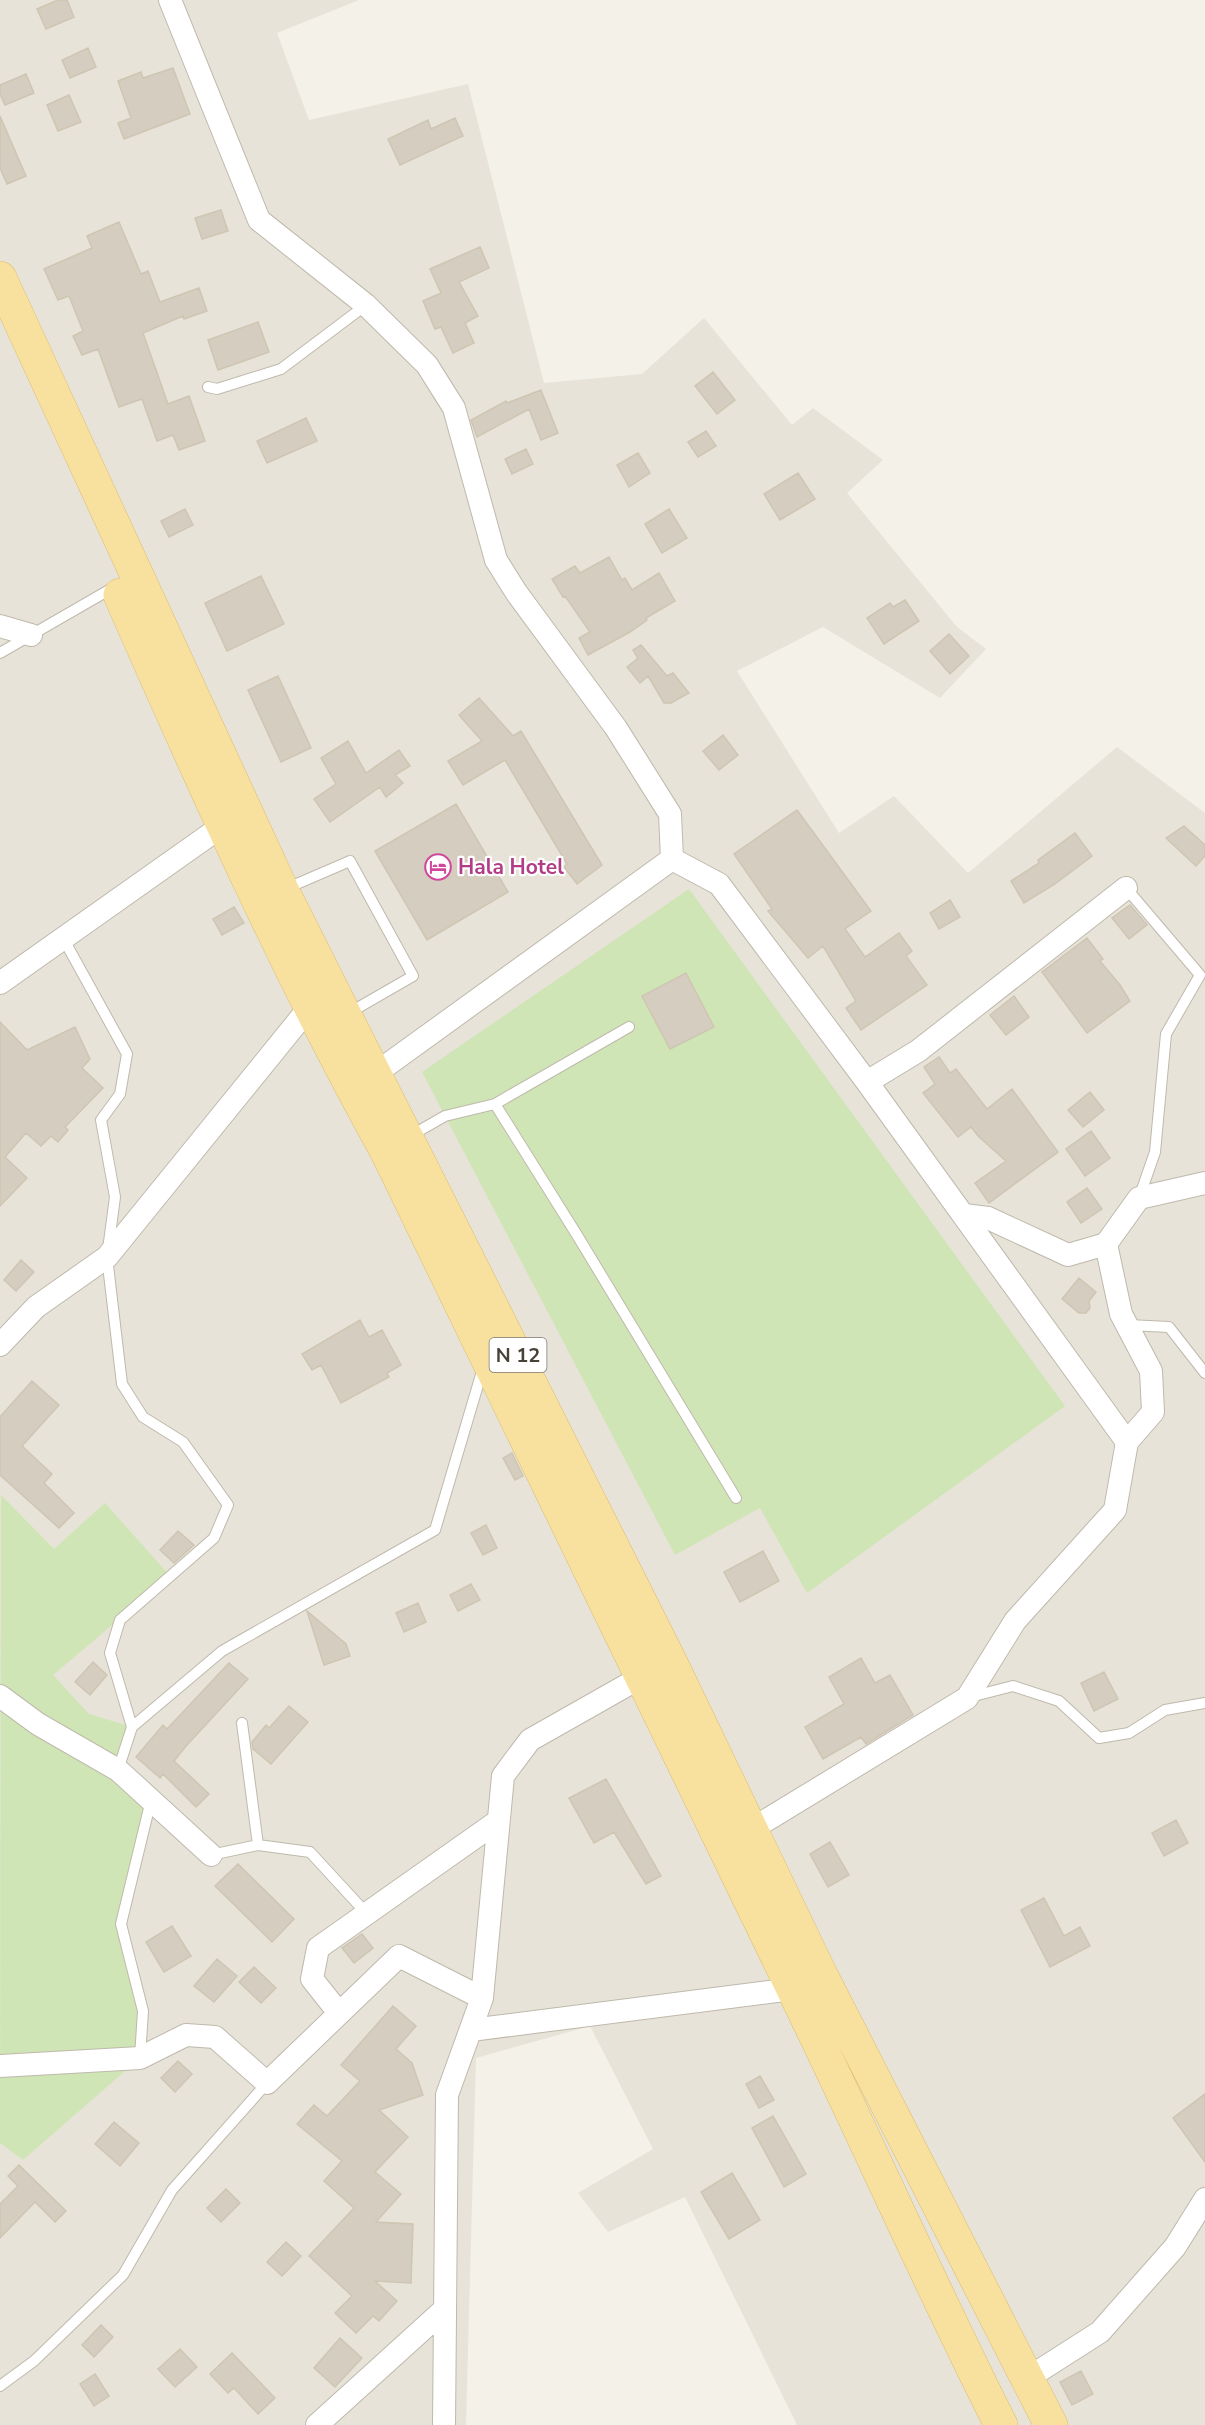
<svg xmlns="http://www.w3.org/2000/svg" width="1205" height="2425" viewBox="0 0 1205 2425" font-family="'Nunito Sans',sans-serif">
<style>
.residential{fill:#e7e3d8}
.green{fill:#cfe5b5}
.building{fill:#d5cdbf;stroke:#cfc5b3;stroke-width:1.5}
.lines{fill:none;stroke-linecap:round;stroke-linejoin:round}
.service-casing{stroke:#bfb9ac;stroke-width:12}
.minor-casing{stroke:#bfb9ac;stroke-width:24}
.primary-casing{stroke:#ddbd6e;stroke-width:34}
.service{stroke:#fff;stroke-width:10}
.minor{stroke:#fff;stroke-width:22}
.primary{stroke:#f8e09e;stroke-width:33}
.labels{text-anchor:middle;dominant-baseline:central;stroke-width:4.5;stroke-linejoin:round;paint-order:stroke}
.shield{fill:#fff;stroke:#7e7a74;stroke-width:1.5}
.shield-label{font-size:20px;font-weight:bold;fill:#474138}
.hotel-label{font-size:21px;font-weight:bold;fill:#b23c85;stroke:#fff;text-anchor:start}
</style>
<rect width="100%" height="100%" fill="#f4f1e9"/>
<path class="residential" d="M0 0H359L277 33 309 120 468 84 544 383 642 374 704 318 792 425 813 408 883 460 847 493 957 627 986 649 940 698 823 627 737 671 839 833 894 796 968 873 1117 747 1205 813V2425H797L685 2197 608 2232 578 2193 653 2149 590 2026 476 2058 466 2425H0Z"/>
<path class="green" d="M689 889 1065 1406 807 1593 760 1508 675 1555 422 1072Z
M1 1495 54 1549 105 1503 170 1576 53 1675 89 1714 132 1727 118 1770 151 1800 121 1924 143 2011 140 2058 23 2160 0 2143Z"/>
<path class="building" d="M58 0H67L74 17 46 29 37 9Z
M88 48 96 67 70 78 62 60Z
M173 68 190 114 124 139 118 123 131 118 118 81 141 72 143 78Z
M26 74 34 93 5 105 0 94V85Z
M69 95 81 122 58 131 47 105Z
M0 116 26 176 7 184 0 168Z
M455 118 463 136 400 165 388 139 428 120 431 129Z
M221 210 228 231 202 239 195 218Z
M119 222 141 274 148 271 160 302 199 288 207 311 184 319 183 316 143 333 168 404 189 396 205 441 179 450 173 435 157 441 142 399 119 407 98 349 82 355 73 336 83 331 69 296 58 300 44 269 92 248 87 236Z
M480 247 489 268 459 282 478 316 465 323 474 343 453 353 441 327 435 329 423 301 441 293 430 269Z
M258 322 269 352 218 370 208 340Z
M713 372 735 400 717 414 695 386Z
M541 390 558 433 541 440 529 409 477 437 471 420 506 401 507 403Z
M306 418 317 441 267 463 257 441Z
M706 431 716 446 698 457 688 442Z
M526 449 533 464 512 474 505 459Z
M638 453 650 473 629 487 617 465Z
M798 473 815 499 780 520 764 494Z
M185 509 193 525 169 537 161 521Z
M669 509 687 538 662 553 645 524Z
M609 557 622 580 625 578 632 590 659 573 675 601 646 618 647 620 630 632 588 655 579 638 590 632 565 596 563 597 552 579 575 566 580 573Z
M261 576 284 624 227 651 205 603Z
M905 600 919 621 884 644 867 618 890 603 893 607Z
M949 634 969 656 950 674 930 651Z
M641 645 667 676 673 673 689 693 671 703H664L648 676 640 683 627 667 638 658 633 650Z
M278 676 311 748 281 762 248 690Z
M479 698 513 736 521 731 602 865 577 884 564 867 567 864 505 760 463 785 448 761 482 741 459 715Z
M723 735 738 755 719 770 703 751Z
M348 741 366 773 399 750 410 766 395 775 403 783 386 797 380 787 330 822 314 799 336 784 321 758Z
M456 804 508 892 427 940 375 851Z
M797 810 871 911 845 929 865 957 899 933 912 951 906 956 927 985 861 1030 846 1008 856 1001 823 946 808 958 768 911 772 909 734 854Z
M1184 826 1205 845V856L1196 866 1166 838Z
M1075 833 1092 856 1055 884 1024 903 1011 881 1039 863 1038 860Z
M950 900 960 917 939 929 930 913Z
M1130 905 1147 925 1129 939 1112 918Z
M234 907 244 923 222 935 213 919Z
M1087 938 1103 959 1100 961 1120 985 1130 1001 1087 1033 1042 972Z
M686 973 714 1027 670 1049 642 996Z
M1014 996 1029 1017 1006 1035 990 1015Z
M0 1022 27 1050 75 1027 90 1059 82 1068 103 1088 65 1127 68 1130 58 1142 51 1136 41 1146 26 1133 5 1157 27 1178 0 1206Z
M939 1057 950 1073 956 1069 987 1109 1012 1089 1058 1152 989 1203 975 1183 1006 1161 979 1137 971 1127 958 1137 923 1093 935 1084 924 1067Z
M1090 1092 1104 1110 1083 1127 1068 1110Z
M1091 1131 1110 1158 1085 1176 1066 1149Z
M1087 1188 1102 1209 1081 1223 1067 1202Z
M21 1260 34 1272 16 1291 4 1280Z
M1079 1278 1096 1292 1089 1301 1090 1308 1086 1313H1079L1062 1299Z
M360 1320 369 1337 382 1330 401 1365 387 1373 389 1377 341 1403 321 1365 312 1370 302 1354Z
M32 1381 59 1405 22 1446 52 1474 44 1483 74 1513 59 1528 0 1475V1417Z
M512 1453 523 1476 515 1480 503 1458Z
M486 1525 497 1548 483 1555 471 1533Z
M178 1531 194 1545 174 1563 160 1550Z
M763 1551 779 1581 740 1602 724 1572Z
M471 1584 480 1600 458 1611 450 1595Z
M418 1603 426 1622 404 1632 396 1613Z
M307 1611 346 1644 350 1656 324 1665Z
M861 1658 875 1683 890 1675 913 1715 866 1744 861 1737 823 1759 805 1727 844 1704 829 1677Z
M93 1662 107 1675 90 1695 75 1682Z
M229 1663 248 1679 187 1745 174 1761 209 1794 196 1807 163 1774 160 1778 136 1757 163 1725 167 1729Z
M1104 1672 1118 1699 1094 1711 1081 1683Z
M289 1706 308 1722 271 1764 253 1749 252 1742 266 1725 269 1728Z
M606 1779 661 1876 646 1884 614 1832 594 1843 569 1798Z
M1176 1820 1188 1843 1164 1856 1152 1833Z
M830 1842 849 1875 828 1887 810 1854Z
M238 1864 294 1919 272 1942 215 1886Z
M1044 1898 1064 1936 1080 1927 1090 1946 1050 1967 1021 1910Z
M172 1926 191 1956 164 1972 146 1942Z
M362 1934 373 1948 354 1963 342 1948Z
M217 1959 237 1976 214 2002 194 1986Z
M254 1967 276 1988 261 2003 239 1982Z
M393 2006 416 2026 396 2049 412 2063 423 2095 379 2110 408 2137 375 2172 401 2194 376 2222 413 2224 411 2283 375 2281 397 2301 379 2321 373 2316 356 2333 335 2313 352 2296 309 2256 354 2208 324 2181 342 2161 297 2124 314 2105 327 2116 360 2081 341 2065Z
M178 2061 192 2074 175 2092 161 2078Z
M760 2076 774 2100 759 2108 746 2084Z
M1205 2094V2162L1173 2118Z
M773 2116 806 2174 784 2187 752 2128Z
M114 2122 139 2143 120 2166 95 2144Z
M19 2165 66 2211 55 2222 35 2202 0 2238V2204L18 2186 8 2176Z
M732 2173 760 2220 729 2239 701 2192Z
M226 2189 240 2203 221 2222 207 2208Z
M286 2242 301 2256 282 2276 267 2262Z
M101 2325 113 2337 94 2357 82 2345Z
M340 2338 362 2358 335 2387 314 2368Z
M180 2349 197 2367 175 2387 158 2369Z
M232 2353 275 2398 258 2414 234 2388 228 2393 210 2374Z
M1081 2371 1093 2394 1072 2405 1060 2382Z
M95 2374 109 2396 94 2406 80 2384Z"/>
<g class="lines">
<g class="service-casing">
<path id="service" d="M208 387 217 389 281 369 366 305
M0 653 116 586
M1126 888 1200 975 1166 1034 1155 1152 1139 1198
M285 889 350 861 413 976 347 1014
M63 938 127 1054 120 1094 101 1120 115 1197 107 1257 122 1384 143 1417 183 1442 228 1505 214 1538 120 1620 110 1653 132 1727
M495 1104 577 1235 736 1498
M410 1136 445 1116 495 1104 629 1027
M1128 1325 1169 1327 1205 1373
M970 1697 1013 1686 1059 1701 1099 1738 1129 1733 1165 1710 1205 1703
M242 1723 258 1845
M118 1770 132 1727 222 1651 435 1530 483 1368
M211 1855 258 1845 310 1852 367 1914
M140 2057 143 2011 121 1924 151 1800
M0 2386 34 2361 123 2275 172 2190 267 2083"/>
</g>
<g class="minor-casing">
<path id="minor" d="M170 0 259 220 366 305 427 365 454 408 496 560 516 592 616 728 670 814 672 859 719 884 867 1082 1127 1442 1115 1510 1015 1621 967 1698 752 1829
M0 626 31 635
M0 983 222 826
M376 1073 672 859
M867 1082 918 1051 1126 888
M964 1215 988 1218 1068 1255 1106 1244
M0 1345 36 1307 107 1257 317 998
M1127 1442 1153 1412 1151 1371 1121 1314 1106 1244 1139 1198 1205 1183
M0 1696 38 1724 118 1770 211 1855
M339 2013 312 1979 318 1948 498 1821
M471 2030 793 1989
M0 2066 140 2058 186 2035 215 2037 267 2083 399 1956 482 1998
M1028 2378 1100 2332 1175 2247 1205 2199
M317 2425 445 2309
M444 2425 447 2095 482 1998 503 1776 530 1740 643 1676"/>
</g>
<g class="primary-casing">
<path id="primary" d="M0 278 282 890 669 1659 820 1973 1051 2425
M120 595C203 784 287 972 387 1152 522 1431 657 1710 793 1989 864 2134 928 2281 1001 2425"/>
</g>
<use href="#service" class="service"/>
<use href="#minor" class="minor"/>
<use href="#primary" class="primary"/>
</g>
<defs>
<g id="hotel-ring" transform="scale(1.35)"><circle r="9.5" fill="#fff" stroke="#d1479c" stroke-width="1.5"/><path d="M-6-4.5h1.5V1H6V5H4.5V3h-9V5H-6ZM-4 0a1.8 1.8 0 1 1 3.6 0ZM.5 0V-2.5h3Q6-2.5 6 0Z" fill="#d1479c"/></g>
</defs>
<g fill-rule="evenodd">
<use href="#hotel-ring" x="438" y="867"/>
</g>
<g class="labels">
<rect class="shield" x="489.5" y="1338" width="57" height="34" rx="4.5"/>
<g class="shield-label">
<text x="518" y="1355">N 12</text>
</g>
<g class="hotel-label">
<text x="458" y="867">Hala Hotel</text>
</g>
</g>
</svg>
